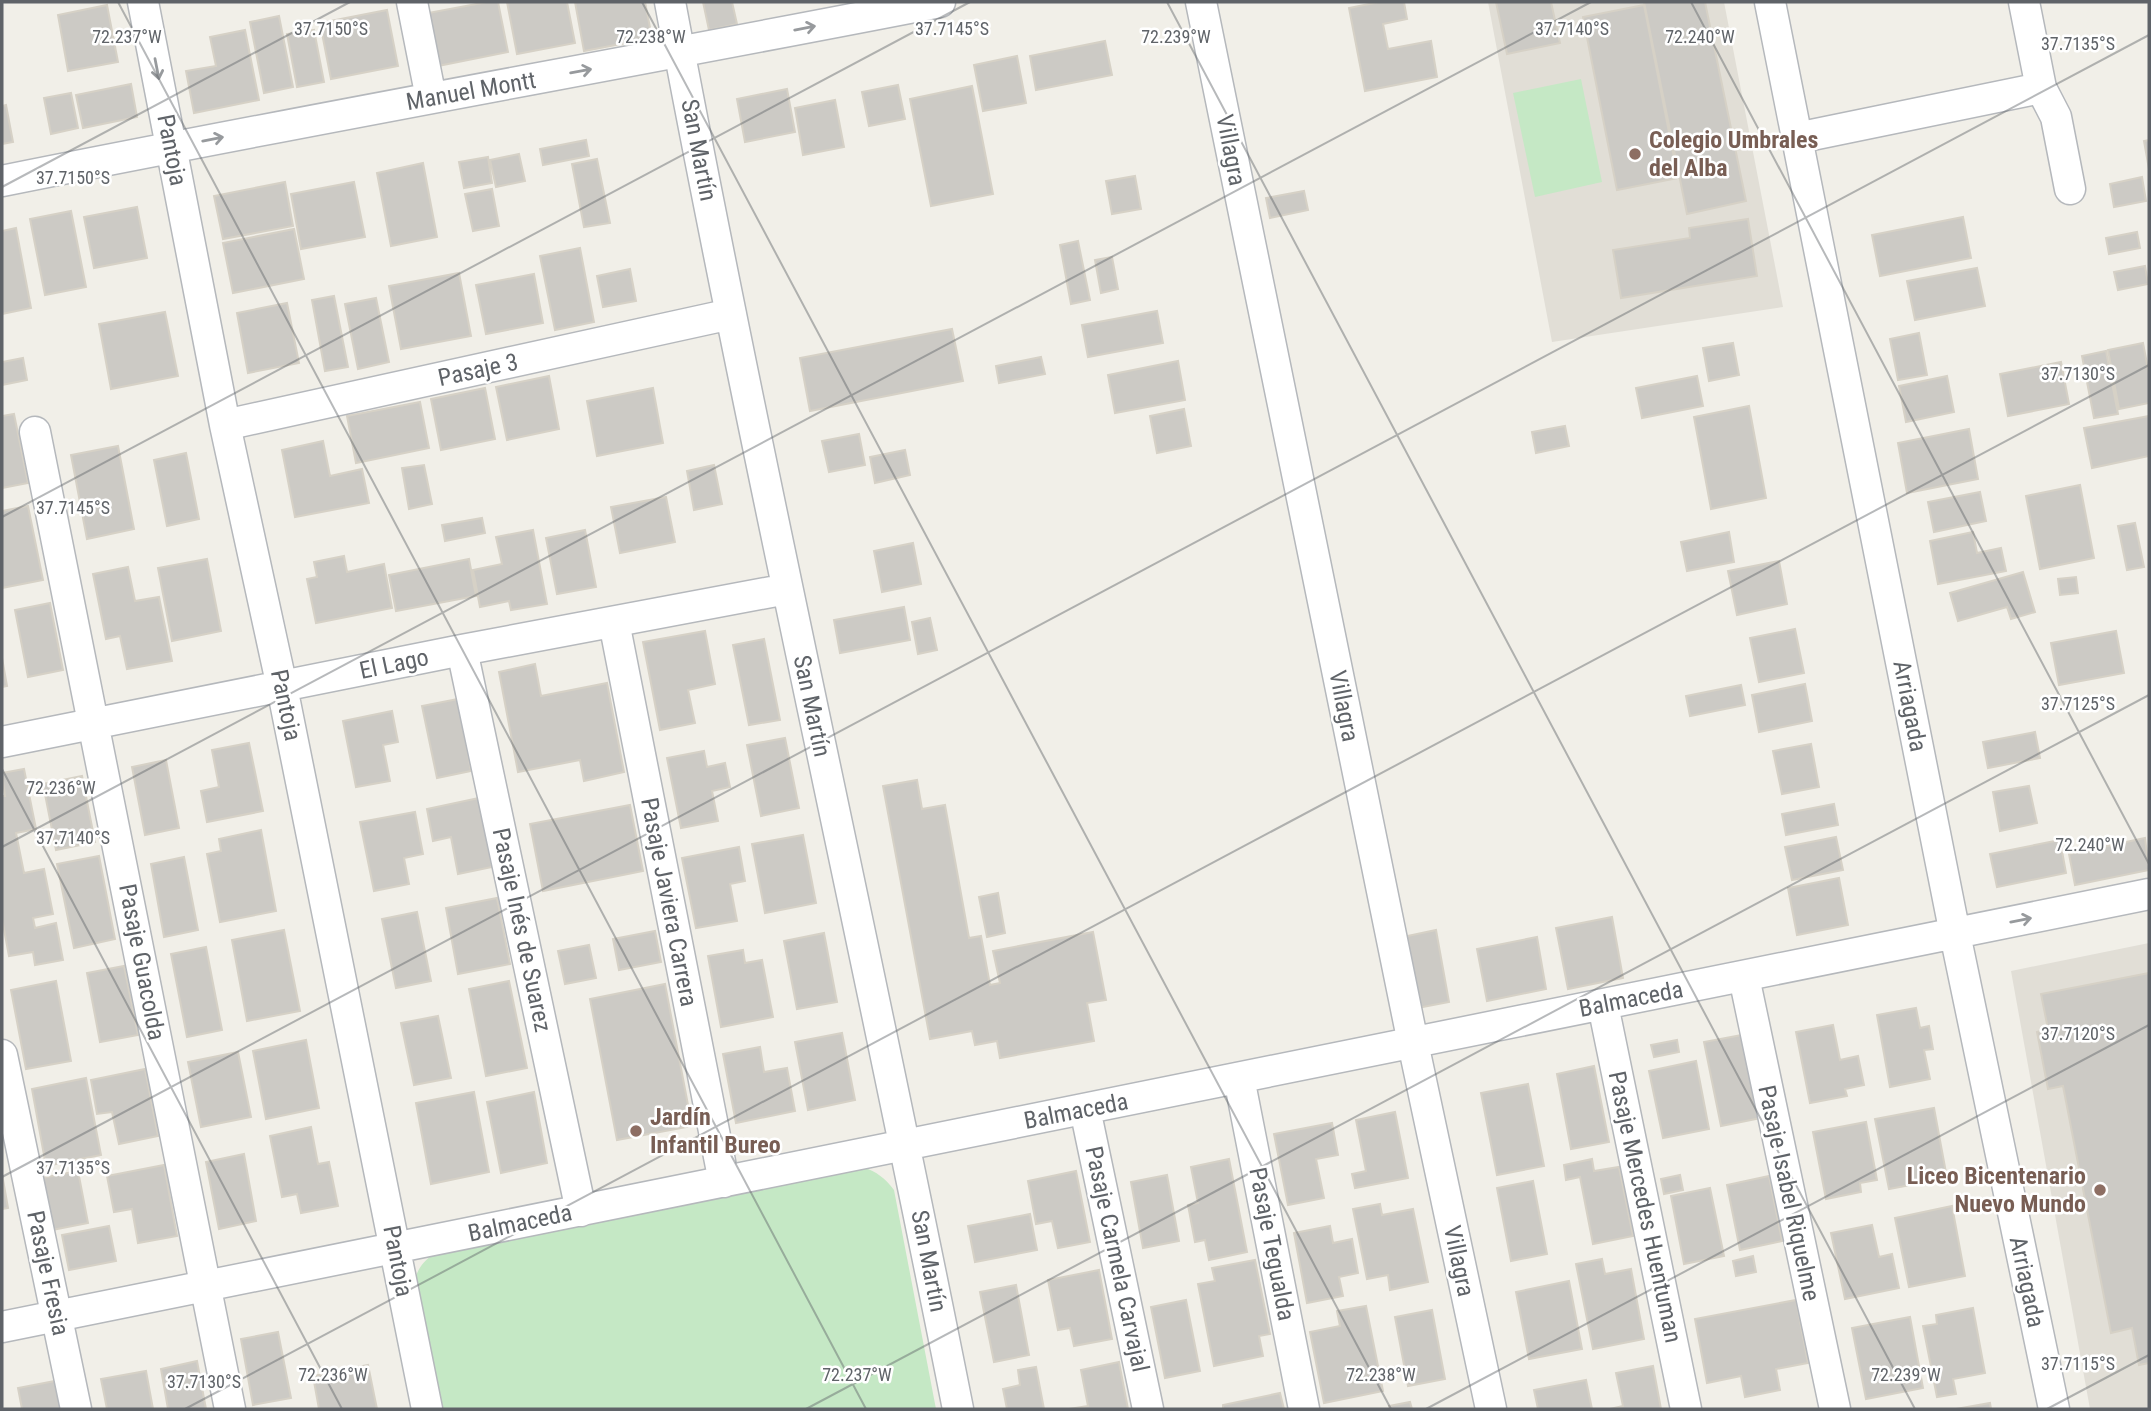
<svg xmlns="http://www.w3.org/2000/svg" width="2151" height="1411" viewBox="0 0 2151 1411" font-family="'Roboto Condensed',sans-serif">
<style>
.education{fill:#e1ded6}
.green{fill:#c5e8c5}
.building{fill:#cccac5;stroke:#d6d1c6;stroke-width:2}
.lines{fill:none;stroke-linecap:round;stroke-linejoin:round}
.minor-casing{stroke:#b5b8bc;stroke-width:33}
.minor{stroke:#fff;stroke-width:30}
.oneway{stroke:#979a9d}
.ticks{fill:none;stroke:#5f6368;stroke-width:2;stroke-opacity:0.45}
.education-dot{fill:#8d6e63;stroke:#fff;stroke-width:2.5}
.labels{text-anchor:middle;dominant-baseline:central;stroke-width:5;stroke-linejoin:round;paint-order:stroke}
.street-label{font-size:24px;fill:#5f6368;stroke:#fff}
.education-label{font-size:24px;font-weight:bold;fill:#785e54;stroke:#fff;text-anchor:start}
.ticks-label{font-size:18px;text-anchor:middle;fill:#5f6368;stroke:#fff;stroke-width:5;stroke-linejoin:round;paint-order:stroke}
</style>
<rect width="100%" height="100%" fill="#f1efe8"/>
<path class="education" d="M1488 2H1724L1783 307 1552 342Z
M2149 943V1409H2090L2011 971Z"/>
<path class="green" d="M1581 79 1602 182 1535 197 1513 93Z
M863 1167C877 1172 885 1178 894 1190L936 1409H439L414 1283C417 1270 422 1263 432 1255Z"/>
<path class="building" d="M487 2H498L508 52 433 67 423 14Z
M507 2H567L575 43 517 54Z
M575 2H645L652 38 584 51Z
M703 2H732L737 24 709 30Z
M1379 2H1404L1407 19 1383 24 1388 49 1431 41 1437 77 1365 91 1349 8Z
M1496 2H1551L1560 43 1507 54Z
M1644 2H1705L1746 201 1687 214Z
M107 5 118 62 68 71 58 15Z
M1644 5 1678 178 1617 190 1583 17Z
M387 10 398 66 331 79 320 23Z
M279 16 293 87 264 93 250 22Z
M245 30 259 100 194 113 186 71 216 66 210 37Z
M314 30 324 82 297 87 287 34Z
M1105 41 1112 75 1036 90 1030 56Z
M1017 56 1026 103 983 111 974 65Z
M131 84 137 117 83 128 76 95Z
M898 85 905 119 869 126 862 92Z
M972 86 993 194 931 206 910 99Z
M787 89 795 132 745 142 737 99Z
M71 93 78 128 51 134 44 98Z
M835 100 844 147 803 155 795 108Z
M6 105 13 142 2 144V106Z
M586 140 589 156 543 165 540 149Z
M2149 140V169L2144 141Z
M519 154 525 181 496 187 490 160Z
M488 157 492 183 464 188 459 162Z
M597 159 610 223 584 227 572 164Z
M423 163 437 237 391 246 377 173Z
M1135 176 1141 209 1112 214 1106 181Z
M2142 177 2146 201 2114 207 2110 184Z
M285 182 293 226 223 239 214 196Z
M354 182 365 237 301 249 291 194Z
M492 189 499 226 473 231 465 194Z
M1304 191 1308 210 1270 218 1266 198Z
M137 207 147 258 94 268 84 217Z
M71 211 86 287 45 295 30 219Z
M1963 217 1971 258 1880 276 1872 235Z
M1748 219 1757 276 1621 298 1613 250 1690 238 1689 228Z
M16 228 31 308 2 314V231Z
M294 229 304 279 233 293 223 243Z
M2137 232 2140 248 2109 254 2106 238Z
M1078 241 1090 300 1071 304 1060 245Z
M580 248 594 322 555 330 540 256Z
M1112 257 1118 289 1101 293 1095 260Z
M2145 266 2148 284 2118 290 2114 272Z
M1977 268 1985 306 1915 320 1907 281Z
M630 269 636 301 603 307 597 276Z
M459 273 471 336 401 349 389 286Z
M534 274 543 323 486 334 476 285Z
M334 296 348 367 325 371 312 300Z
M376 298 389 362 358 369 345 304Z
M287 303 299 363 248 373 237 313Z
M1157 311 1163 343 1088 357 1082 325Z
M165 312 178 376 111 389 99 324Z
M952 329 963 381 810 411 800 358Z
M1919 333 1927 375 1898 380 1890 339Z
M1733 343 1739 375 1709 381 1703 348Z
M2143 343 2149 374V403L2119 409 2108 350Z
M2106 351 2118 414 2094 418 2082 356Z
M1041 357 1045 374 999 383 996 366Z
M23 358 27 380 2 385V362Z
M1178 361 1185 400 1115 413 1108 375Z
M2061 362 2069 404 2008 416 2000 374Z
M549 376 559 429 507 440 496 387Z
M1697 376 1703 406 1642 418 1636 388Z
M1947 376 1954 412 1906 422 1899 386Z
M485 388 495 439 441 450 431 399Z
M653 388 663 443 597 456 587 401Z
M420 402 429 448 356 463 347 416Z
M1749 406 1766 498 1711 509 1694 417Z
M1184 409 1191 446 1157 453 1150 416Z
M14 414 28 483 2 488V416Z
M2149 416V456L2092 468 2084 428Z
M1565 426 1569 446 1536 453 1532 432Z
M1969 429 1978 479 1907 493 1898 443Z
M859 434 865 465 829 472 822 441Z
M323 441 330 476 362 469 369 503 295 517 282 450Z
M118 446 134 529 87 539 71 455Z
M905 450 910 475 875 483 870 457Z
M186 453 199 519 167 526 154 460Z
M424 465 432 504 409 509 402 468Z
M714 465 722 504 694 510 687 471Z
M2080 485 2094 558 2040 569 2026 496Z
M1980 492 1986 521 1934 532 1928 502Z
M666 497 675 542 620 553 611 507Z
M28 506 43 580 2 588V511Z
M482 518 485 533 445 541 442 525Z
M2135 523 2144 567 2127 570 2118 526Z
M533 530 547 604 511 610 509 601 480 607 473 570 502 564 496 537Z
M585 530 596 587 557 594 546 538Z
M1729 532 1734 562 1687 571 1681 542Z
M1973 532 1977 553 2001 548 2006 571 1938 584 1930 541Z
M913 543 921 584 882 592 874 551Z
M344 556 347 572 384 564 392 608 316 623 307 579 317 577 314 562Z
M207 559 221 631 172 641 158 568Z
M469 559 476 596 396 611 389 575Z
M1779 561 1787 604 1737 615 1728 571Z
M128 567 135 601 159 597 172 661 127 669 120 636 106 639 93 574Z
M2023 572 2035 612 2011 619 2007 607 1958 621 1950 593Z
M2076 577 2078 593 2060 595 2058 579Z
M50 603 63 670 28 677 15 610Z
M904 607 910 640 840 653 834 620Z
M930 618 937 650 918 654 912 622Z
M1795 629 1804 673 1759 682 1750 638Z
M705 631 715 684 688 690 695 723 660 730 643 642Z
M2116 631 2124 673 2059 685 2051 643Z
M764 639 780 720 749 725 733 645Z
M2 658 7 686 2 687Z
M535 664 541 696 607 683 624 772 584 781 580 760 518 772 499 672Z
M1805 684 1812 721 1759 732 1752 695Z
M1741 685 1745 705 1690 716 1686 696Z
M458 699 471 771 437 778 422 706Z
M392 711 398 742 383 745 390 781 356 787 343 721Z
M2035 732 2040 758 1988 768 1983 742Z
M785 738 799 808 761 816 747 745Z
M249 743 263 811 207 822 201 791 219 787 212 750Z
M1811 744 1819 787 1782 794 1773 751Z
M704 751 707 767 725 763 730 787 712 791 718 821 681 828 667 758Z
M166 760 179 828 145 835 132 767Z
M24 769 36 829 16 833 24 873 44 869 53 914 33 918 35 928 56 923 63 960 35 965 33 952 9 956 2 919V796H5L2 773Z
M82 776 95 842 56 850 43 784Z
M917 780 922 809 945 805 969 938 981 936 990 985 1000 983 993 951 1093 932 1106 1000 1087 1003 1094 1041 1000 1058 997 1041 975 1045 972 1031 930 1039 883 786Z
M2029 786 2037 823 2000 831 1993 792Z
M479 798 492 867 458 874 451 837 433 841 427 809Z
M1834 804 1838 825 1786 835 1782 814Z
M630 805 643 871 543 891 530 824Z
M415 812 423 854 404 858 409 884 374 891 360 822Z
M261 830 276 911 220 922 207 854 221 851 219 839Z
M803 835 816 903 765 913 752 844Z
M1836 837 1843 870 1792 880 1785 847Z
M2145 838 2149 870 2075 885 2069 854Z
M2060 840 2066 873 1997 887 1990 854Z
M739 847 745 881 730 884 737 921 696 928 682 858Z
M99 856 115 939 74 948 57 864Z
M184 857 198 930 164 937 151 864Z
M1839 878 1848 925 1797 935 1788 888Z
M998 893 1005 933 987 937 979 897Z
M497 898 510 964 458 974 446 908Z
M417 912 431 981 396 988 382 919Z
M1612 917 1623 978 1568 989 1556 928Z
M284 930 300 1011 247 1021 232 940Z
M1436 930 1449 1002 1412 1009 1398 938Z
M655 931 661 962 619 970 613 939Z
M824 933 837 1002 797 1009 784 941Z
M1537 937 1546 989 1487 1001 1477 949Z
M589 945 596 978 565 984 558 951Z
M206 947 222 1030 187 1037 171 954Z
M743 950 745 963 762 960 773 1017 721 1027 708 956Z
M124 966 138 1035 100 1042 87 973Z
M2149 973V1363L2139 1365 2132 1328 2111 1333 2063 1086 2048 1089 2037 1032 2048 1029 2041 994Z
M56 981 71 1061 26 1069 11 990Z
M509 981 527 1068 486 1076 469 989Z
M665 984 692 1126 617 1140 590 999Z
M1916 1008 1920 1028 1929 1026 1933 1049 1924 1050 1930 1079 1890 1087 1877 1015Z
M438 1016 451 1078 414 1085 401 1023Z
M1833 1025 1840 1060 1858 1056 1864 1085 1845 1089 1847 1096 1810 1103 1796 1032Z
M842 1033 855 1100 808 1110 795 1042Z
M1742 1035 1748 1069 1757 1068 1766 1117 1721 1126 1704 1042Z
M306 1040 319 1108 266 1119 253 1051Z
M1677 1040 1679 1052 1654 1057 1651 1045Z
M760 1047 764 1072 787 1068 795 1111 736 1123 723 1054Z
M238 1052 251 1117 201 1127 188 1062Z
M1696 1061 1709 1129 1663 1138 1649 1071Z
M1594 1066 1609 1142 1571 1149 1557 1074Z
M145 1069 158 1136 119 1144 112 1112 97 1114 91 1080Z
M86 1078 101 1155 46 1166 32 1089Z
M1528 1084 1544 1166 1497 1175 1481 1093Z
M474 1092 489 1172 431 1184 416 1103Z
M534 1092 547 1163 501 1173 487 1102Z
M1934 1108 1947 1178 1889 1189 1875 1119Z
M1395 1112 1408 1178 1355 1188 1352 1174 1366 1171 1356 1120Z
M1866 1122 1877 1180 1860 1183 1861 1192 1826 1199 1813 1132Z
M1332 1123 1338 1155 1316 1159 1324 1198 1288 1205 1274 1134Z
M311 1127 318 1164 329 1162 338 1206 301 1213 297 1194 282 1197 270 1136Z
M244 1154 256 1221 219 1229 206 1162Z
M1229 1159 1247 1252 1209 1260 1205 1240 1195 1242 1188 1205 1198 1203 1191 1167Z
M1592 1159 1594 1171 1619 1167 1633 1236 1593 1244 1580 1177 1566 1180 1564 1165Z
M164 1165 177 1236 138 1243 132 1209 114 1212 107 1176Z
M78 1171 88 1223 52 1230 42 1178Z
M1076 1171 1090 1242 1058 1248 1052 1221 1036 1224 1028 1181Z
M2 1174 8 1208 2 1209Z
M1167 1175 1179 1241 1143 1248 1131 1182Z
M1680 1175 1683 1190 1664 1194 1661 1179Z
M1769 1176 1782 1241 1740 1250 1727 1185Z
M1533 1181 1547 1254 1511 1261 1497 1188Z
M1710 1188 1724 1256 1684 1264 1671 1196Z
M1380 1204 1382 1215 1413 1209 1428 1282 1390 1290 1388 1275 1367 1279 1353 1209Z
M1952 1206 1965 1276 1909 1287 1895 1218Z
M1030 1214 1037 1250 975 1262 968 1226Z
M1872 1225 1879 1257 1892 1254 1899 1288 1845 1299 1831 1233Z
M109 1226 116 1261 69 1270 62 1235Z
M1330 1226 1333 1243 1352 1239 1358 1273 1339 1277 1343 1296 1307 1303 1294 1233Z
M1753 1256 1756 1272 1736 1276 1733 1261Z
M1602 1259 1605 1274 1631 1269 1644 1339 1593 1349 1576 1264Z
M1255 1260 1270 1334 1259 1336 1263 1356 1214 1366 1198 1284 1215 1281 1212 1268Z
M1099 1270 1112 1339 1074 1346 1070 1328 1058 1330 1048 1280Z
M1569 1281 1582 1349 1529 1359 1516 1292Z
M1016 1285 1029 1355 994 1362 980 1292Z
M1186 1300 1200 1371 1165 1378 1151 1307Z
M1796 1300 1808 1363 1776 1369 1780 1390 1745 1397 1741 1376 1707 1383 1695 1319Z
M1366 1306 1383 1391 1324 1403 1310 1332 1340 1326 1337 1311Z
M1973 1308 1985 1373 1953 1379 1956 1394 1937 1397 1923 1326 1937 1324 1936 1315Z
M1432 1310 1445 1379 1408 1386 1395 1317Z
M1910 1317 1923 1388 1866 1399 1852 1328Z
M278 1332 291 1398 253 1405 241 1339Z
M197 1361 206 1409H168L161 1369Z
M1119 1362 1128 1409H1069L1088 1406 1081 1370Z
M368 1365 377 1409H319L313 1376Z
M1653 1366 1661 1409H1610L1623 1406 1616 1373Z
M1036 1367 1044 1409H1007L1003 1389 1020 1385 1018 1370Z
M146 1371 153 1409H107L101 1379Z
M1586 1380 1592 1409H1538L1534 1390Z
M55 1381 61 1409H22L18 1388Z
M1280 1393 1284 1409H1223V1405Z
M1410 1402 1412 1409H1390L1389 1406Z
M1990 1403 1991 1409H1956Z"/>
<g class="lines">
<g class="minor-casing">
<path id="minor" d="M143 2 225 425 282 687 427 1409
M412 2 431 98
M670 2C758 472 865 939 958 1409
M1201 2 1413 1043 1491 1409
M1770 2 1955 934 2054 1409
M2041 88 2056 117 2070 189
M1797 138 2041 88 2024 2
M2 181C314 118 627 63 940 2
M225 425 731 314
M35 432 230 1409
M614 622 724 1182
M462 650 581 1211
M2 742 462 650 787 589
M1744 977 1835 1409
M1603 1005 1686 1409
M2 1055 76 1409
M1239 1078 1304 1409
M1085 1109 1148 1409
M2 1327 2149 894"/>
</g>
<use href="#minor" class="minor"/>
</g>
<defs><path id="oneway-shaft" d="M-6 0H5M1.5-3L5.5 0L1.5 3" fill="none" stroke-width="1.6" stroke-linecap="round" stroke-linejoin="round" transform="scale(1.75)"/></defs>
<g class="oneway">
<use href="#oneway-shaft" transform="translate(805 28) rotate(-11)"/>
<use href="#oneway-shaft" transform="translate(157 69) rotate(79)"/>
<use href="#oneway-shaft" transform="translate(581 71) rotate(-10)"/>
<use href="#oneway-shaft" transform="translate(213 139) rotate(-11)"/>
<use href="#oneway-shaft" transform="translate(2021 920) rotate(-11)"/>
</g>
<path class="ticks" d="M118 2 866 1409M642 2 1391 1409M1167 2 1915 1409M1691 2 2149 864M2 187 350 2M2 517 970 2M2 769 342 1409M2 847 1591 2M2 1177 2149 35M185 1409 2149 365M806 1409 2149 695M1426 1409 2149 1025M2047 1409 2149 1355"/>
<g class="education-dot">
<circle cx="1635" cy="154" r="7"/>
<circle cx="636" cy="1131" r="7"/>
<circle cx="2100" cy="1190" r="7"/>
</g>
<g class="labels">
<g class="street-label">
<text transform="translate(471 91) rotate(-10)">Manuel Montt</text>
<text transform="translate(172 150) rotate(79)">Pantoja</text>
<text transform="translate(699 150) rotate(79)">San Martín</text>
<text transform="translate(1231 150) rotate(79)">Villagra</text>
<text transform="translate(478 370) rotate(-12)">Pasaje 3</text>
<text transform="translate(394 664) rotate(-12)">El Lago</text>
<text transform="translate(286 705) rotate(78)">Pantoja</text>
<text transform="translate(812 706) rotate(78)">San Martín</text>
<text transform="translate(1344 706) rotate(79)">Villagra</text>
<text transform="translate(1910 706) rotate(79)">Arriagada</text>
<text transform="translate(669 902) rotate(79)">Pasaje Javiera Carrera</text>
<text transform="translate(522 930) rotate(78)">Pasaje Inés de Suarez</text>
<text transform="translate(142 962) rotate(79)">Pasaje Guacolda</text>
<text transform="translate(1631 999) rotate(-11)">Balmaceda</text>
<text transform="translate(1076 1111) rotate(-11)">Balmaceda</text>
<text transform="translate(1789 1193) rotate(78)">Pasaje Isabel Riquelme</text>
<text transform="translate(1645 1207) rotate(78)">Pasaje Mercedes Huentuman</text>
<text transform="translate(520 1223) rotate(-12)">Balmaceda</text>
<text transform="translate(1272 1244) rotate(79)">Pasaje Tegualda</text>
<text transform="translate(1117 1259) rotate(78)">Pasaje Carmela Carvajal</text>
<text transform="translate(398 1261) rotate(79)">Pantoja</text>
<text transform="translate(929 1261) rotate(79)">San Martín</text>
<text transform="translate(1459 1261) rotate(78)">Villagra</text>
<text transform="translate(48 1273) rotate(78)">Pasaje Fresia</text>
<text transform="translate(2027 1282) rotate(78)">Arriagada</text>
</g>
<g class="education-label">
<text x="1649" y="140">Colegio Umbrales<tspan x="1649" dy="28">del Alba</tspan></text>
<text x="650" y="1117">Jardín<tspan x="650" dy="28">Infantil Bureo</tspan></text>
<text x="2086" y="1176" text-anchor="end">Liceo Bicentenario<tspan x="2086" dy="28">Nuevo Mundo</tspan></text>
</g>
</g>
<g class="ticks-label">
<text x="331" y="35">37.7150°S</text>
<text x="1572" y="35">37.7140°S</text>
<text x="952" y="35">37.7145°S</text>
<text x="127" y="43">72.237°W</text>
<text x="651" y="43">72.238°W</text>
<text x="1176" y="43">72.239°W</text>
<text x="1700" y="43">72.240°W</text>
<text x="2078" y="50">37.7135°S</text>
<text x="73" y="184">37.7150°S</text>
<text x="2078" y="380">37.7130°S</text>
<text x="73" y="514">37.7145°S</text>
<text x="2078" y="710">37.7125°S</text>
<text x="61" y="794">72.236°W</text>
<text x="73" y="844">37.7140°S</text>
<text x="2090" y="851">72.240°W</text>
<text x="2078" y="1040">37.7120°S</text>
<text x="73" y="1174">37.7135°S</text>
<text x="2078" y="1370">37.7115°S</text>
<text x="333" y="1381">72.236°W</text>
<text x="857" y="1381">72.237°W</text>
<text x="1381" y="1381">72.238°W</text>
<text x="1906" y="1381">72.239°W</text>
<text x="204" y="1388">37.7130°S</text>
</g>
<rect width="2151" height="1411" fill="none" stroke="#5f6368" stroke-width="7"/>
</svg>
